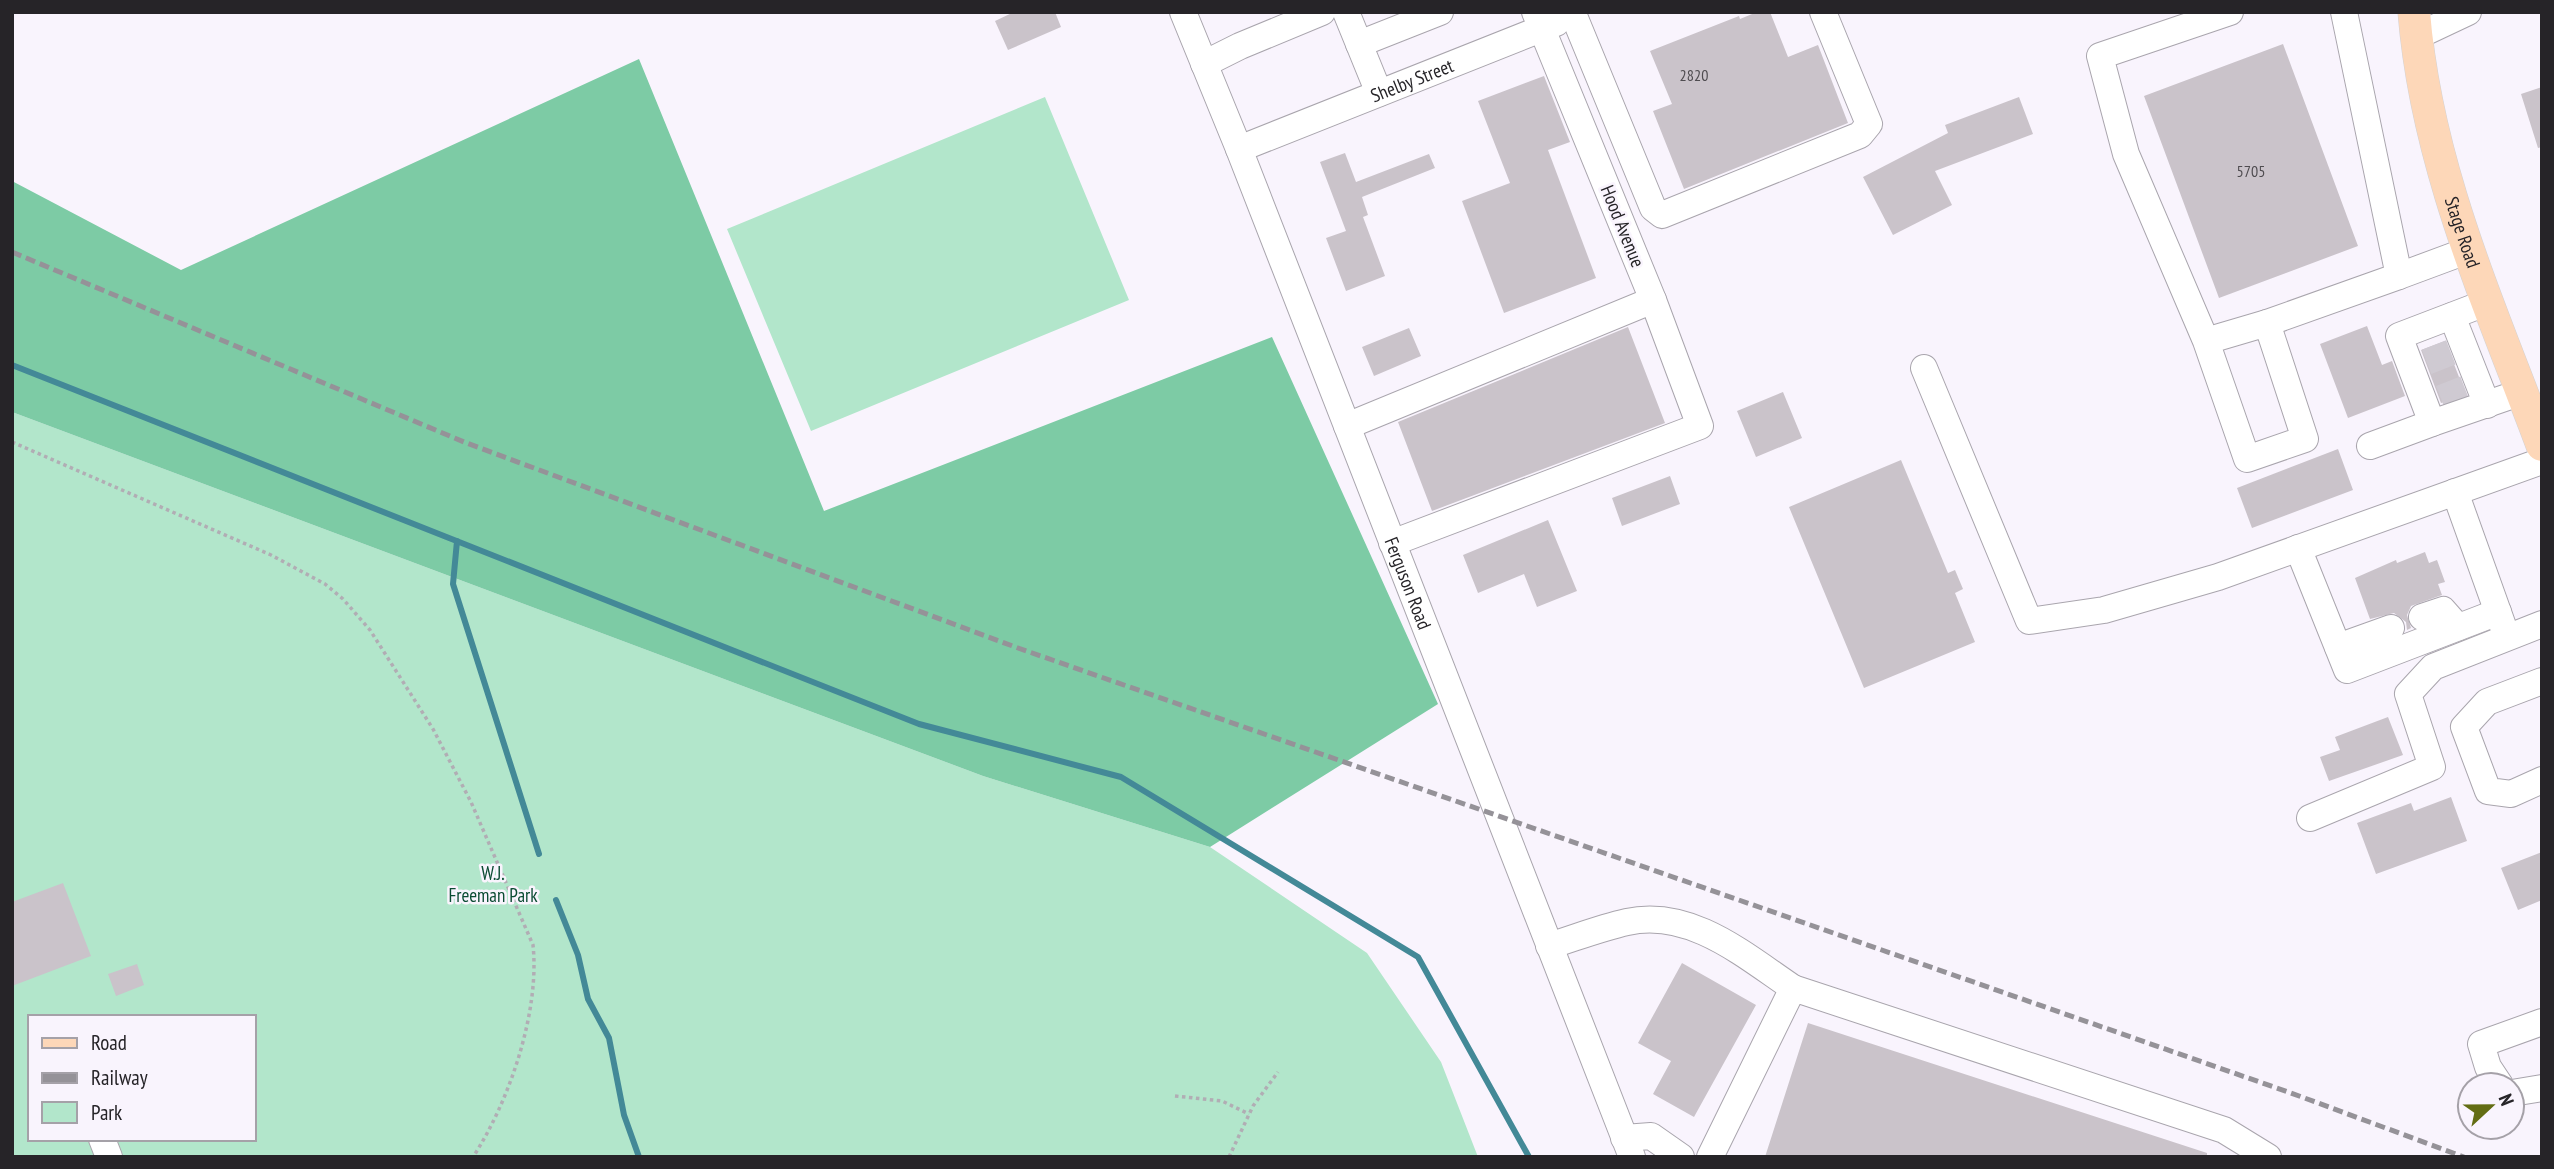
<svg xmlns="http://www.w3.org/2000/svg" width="2554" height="1169" viewBox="0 0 2554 1169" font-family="'PT Sans Narrow',sans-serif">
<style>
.green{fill:#b2e6cb;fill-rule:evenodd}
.forest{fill:#7dcba5}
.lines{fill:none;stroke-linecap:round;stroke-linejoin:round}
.stream{stroke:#438997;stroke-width:6}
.building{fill:#cac3ca}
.minor-tunnel{stroke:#cfcad2;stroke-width:26;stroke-dasharray:26 13;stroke-linecap:butt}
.minor-casing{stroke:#a9a5ad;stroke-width:28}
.major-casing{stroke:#d4d3d4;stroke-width:33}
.path{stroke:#b1adb4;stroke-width:3.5;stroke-dasharray:3.5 3.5;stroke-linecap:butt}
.minor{stroke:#fff;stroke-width:26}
.major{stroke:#fdd7b8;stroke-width:32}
.rail{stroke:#959298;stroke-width:5;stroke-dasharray:10 5;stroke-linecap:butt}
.labels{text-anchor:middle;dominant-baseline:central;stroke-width:5;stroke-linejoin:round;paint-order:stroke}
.number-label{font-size:16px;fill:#4f4c50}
.street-label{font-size:19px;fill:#262428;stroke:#f9f4fd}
.park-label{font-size:19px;fill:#0b4c33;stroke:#f9f4fd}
</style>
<rect width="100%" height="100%" fill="#f9f4fd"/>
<path class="green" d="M1045 97 1129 300 811 431 727 229Z
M12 412 983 776 1210 847 1367 953 1441 1062 1478 1157H12ZM30 1017H254V1139H30Z"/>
<path class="forest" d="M639 59 824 511 1272 337 1438 704 1210 847 983 776 12 412V181L181 270Z"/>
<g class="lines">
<path class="stream" d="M12 365 919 724 1121 777 1418 957 1529 1157
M457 541 453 584 539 854
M556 900 578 955 588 999 609 1038 624 1115 639 1157"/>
</g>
<path class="building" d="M1014 12H1055L1061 27 1008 50 995 21Z
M1757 12H1770L1788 57 1818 45 1848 123 1684 189 1653 111 1672 104 1650 51 1739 16 1740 19Z
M2283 44 2358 246 2219 298 2144 96Z
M1544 76 1570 142 1548 150 1596 278 1504 313 1462 201 1510 183 1478 101Z
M2542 87V147L2538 148 2521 94Z
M2019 97 2033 134 1935 171 1952 205 1893 235 1863 177 1948 133 1945 125Z
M1345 153 1356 182 1429 154 1435 168 1362 197 1368 215 1363 217 1385 276 1346 291 1326 238 1346 231 1320 162Z
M2367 326 2382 365 2392 361 2405 396 2348 418 2320 344Z
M1628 327 1665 423 1432 511 1398 422Z
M1409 328 1421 356 1374 376 1362 347Z
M2445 341 2466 395 2441 403 2421 350Z
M1783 392 1802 438 1756 457 1737 411Z
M2338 449 2353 490 2252 528 2237 488Z
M1901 460 1948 573 1955 570 1963 589 1955 593 1975 642 1864 688 1789 507Z
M1670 476 1680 504 1622 526 1612 498Z
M1548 520 1577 591 1537 607 1524 574 1478 593 1463 555Z
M2425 552 2429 563 2437 560 2445 582 2438 584 2442 595 2411 606 2407 615 2411 628 2407 630 2406 622 2394 613 2370 619 2355 578 2396 560 2397 563Z
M2388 717 2403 755 2329 781 2320 757 2340 750 2335 737Z
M2451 797 2467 841 2376 874 2357 823 2411 803 2414 811Z
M2542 852V900L2518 910 2501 868Z
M63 883 91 956 12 986V902Z
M1682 963 1756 1005 1694 1117 1653 1094 1671 1061 1638 1043Z
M137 964 144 985 116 996 108 974Z
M1808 1023 2207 1153V1157H1765Z"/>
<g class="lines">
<path class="minor-tunnel" d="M2434 345 2457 404"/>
<g class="minor-casing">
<g id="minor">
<path id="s1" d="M1183 12 1239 149 1632 1157"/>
<path d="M1346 12 1379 93"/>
<path d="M1574 16 1653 208 1662 215 1860 135 1869 124 1823 12"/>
<path d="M2415 37 2468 12"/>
<path d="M1359 44 1440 12"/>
<path d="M1204 64 1240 46 1322 12"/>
<path id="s2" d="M1239 149 1556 23"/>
<path d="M2399 276 2469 250"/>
<path d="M2488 302 2399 336 2432 423 2522 392"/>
<path d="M2452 316 2487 405"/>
<path d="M2267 323 2399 276 2344 12"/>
<path d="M2206 341 2267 323 2305 439 2247 459 2206 341 2126 154 2100 56 2230 12"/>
<path d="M1924 368 2029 621 2104 610 2218 577 2542 461"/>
<path d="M1347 426 1653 300"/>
<path d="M2370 446 2432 423"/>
<path d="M2455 492 2504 629"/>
<path d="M1392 543 1700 426 1653 300 1535 12"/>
<path d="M2298 548 2347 670 2498 612"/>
<path d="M2422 617 2443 610 2458 627"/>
<path d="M2338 647 2391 628"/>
<path d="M2542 681 2487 702 2464 727 2488 791 2511 794 2542 780"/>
<path d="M2310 818 2432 767 2408 694 2433 667 2542 624"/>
<path d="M1549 946C1575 938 1600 928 1627 922 1690 908 1744 955 1793 988"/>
<path d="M2500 1085 2488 1067 2481 1044 2542 1022"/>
<path d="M2512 1093 2542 1088"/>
<path d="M1624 1138 1651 1136 1681 1157"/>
<path d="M102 1139 109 1157"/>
<path d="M1710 1157 1793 988 2224 1130 2268 1157"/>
</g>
</g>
<g class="major-casing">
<g id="major">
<path id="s3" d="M2414 12C2426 165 2489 303 2542 445"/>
</g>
</g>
<path class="path" d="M12 442 271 555 325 584 343 599 370 630 433 729 471 802 533 945C540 1012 509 1102 473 1157
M1175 1096 1222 1101 1249 1114
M1229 1157 1253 1106 1278 1072"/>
<use href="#minor" class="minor"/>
<use href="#major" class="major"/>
<path class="rail" d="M12 252 464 442 1018 648 2291 1093 2464 1157"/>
</g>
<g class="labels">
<g class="number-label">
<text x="1694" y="75">2820</text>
<text x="2251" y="171">5705</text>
</g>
<g class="street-label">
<text stroke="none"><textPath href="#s2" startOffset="186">Shelby Street</textPath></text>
<text transform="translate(1623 226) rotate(68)">Hood Avenue</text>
<text stroke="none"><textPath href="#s3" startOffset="226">Stage Road</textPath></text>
<text stroke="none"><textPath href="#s1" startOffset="614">Ferguson Road</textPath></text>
</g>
<g class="park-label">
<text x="493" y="873">W.J.<tspan x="493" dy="22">Freeman Park</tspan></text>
</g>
</g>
<rect width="2554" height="1169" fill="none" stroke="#262428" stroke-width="28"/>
<rect x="28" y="1015" width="228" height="126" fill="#f9f4fd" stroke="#a5a1a8" stroke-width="2"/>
<rect x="42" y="1038" width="35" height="10" fill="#fdd7b8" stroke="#a5a1a8" stroke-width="2"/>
<text x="91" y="1050" font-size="21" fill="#262428">Road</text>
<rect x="42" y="1073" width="35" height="10" fill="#959298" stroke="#a5a1a8" stroke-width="2"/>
<text x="91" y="1085" font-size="21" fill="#262428">Railway</text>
<rect x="42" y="1102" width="35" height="21" fill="#b2e6cb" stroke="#a5a1a8" stroke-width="2"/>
<text x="91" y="1120" font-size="21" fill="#262428">Park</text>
<g transform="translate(2491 1106) rotate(68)"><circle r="33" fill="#f9f4fd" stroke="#a5a1a8" stroke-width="2"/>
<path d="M0-5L12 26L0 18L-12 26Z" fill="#636d14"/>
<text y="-10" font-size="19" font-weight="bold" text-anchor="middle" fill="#262428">N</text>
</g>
</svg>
